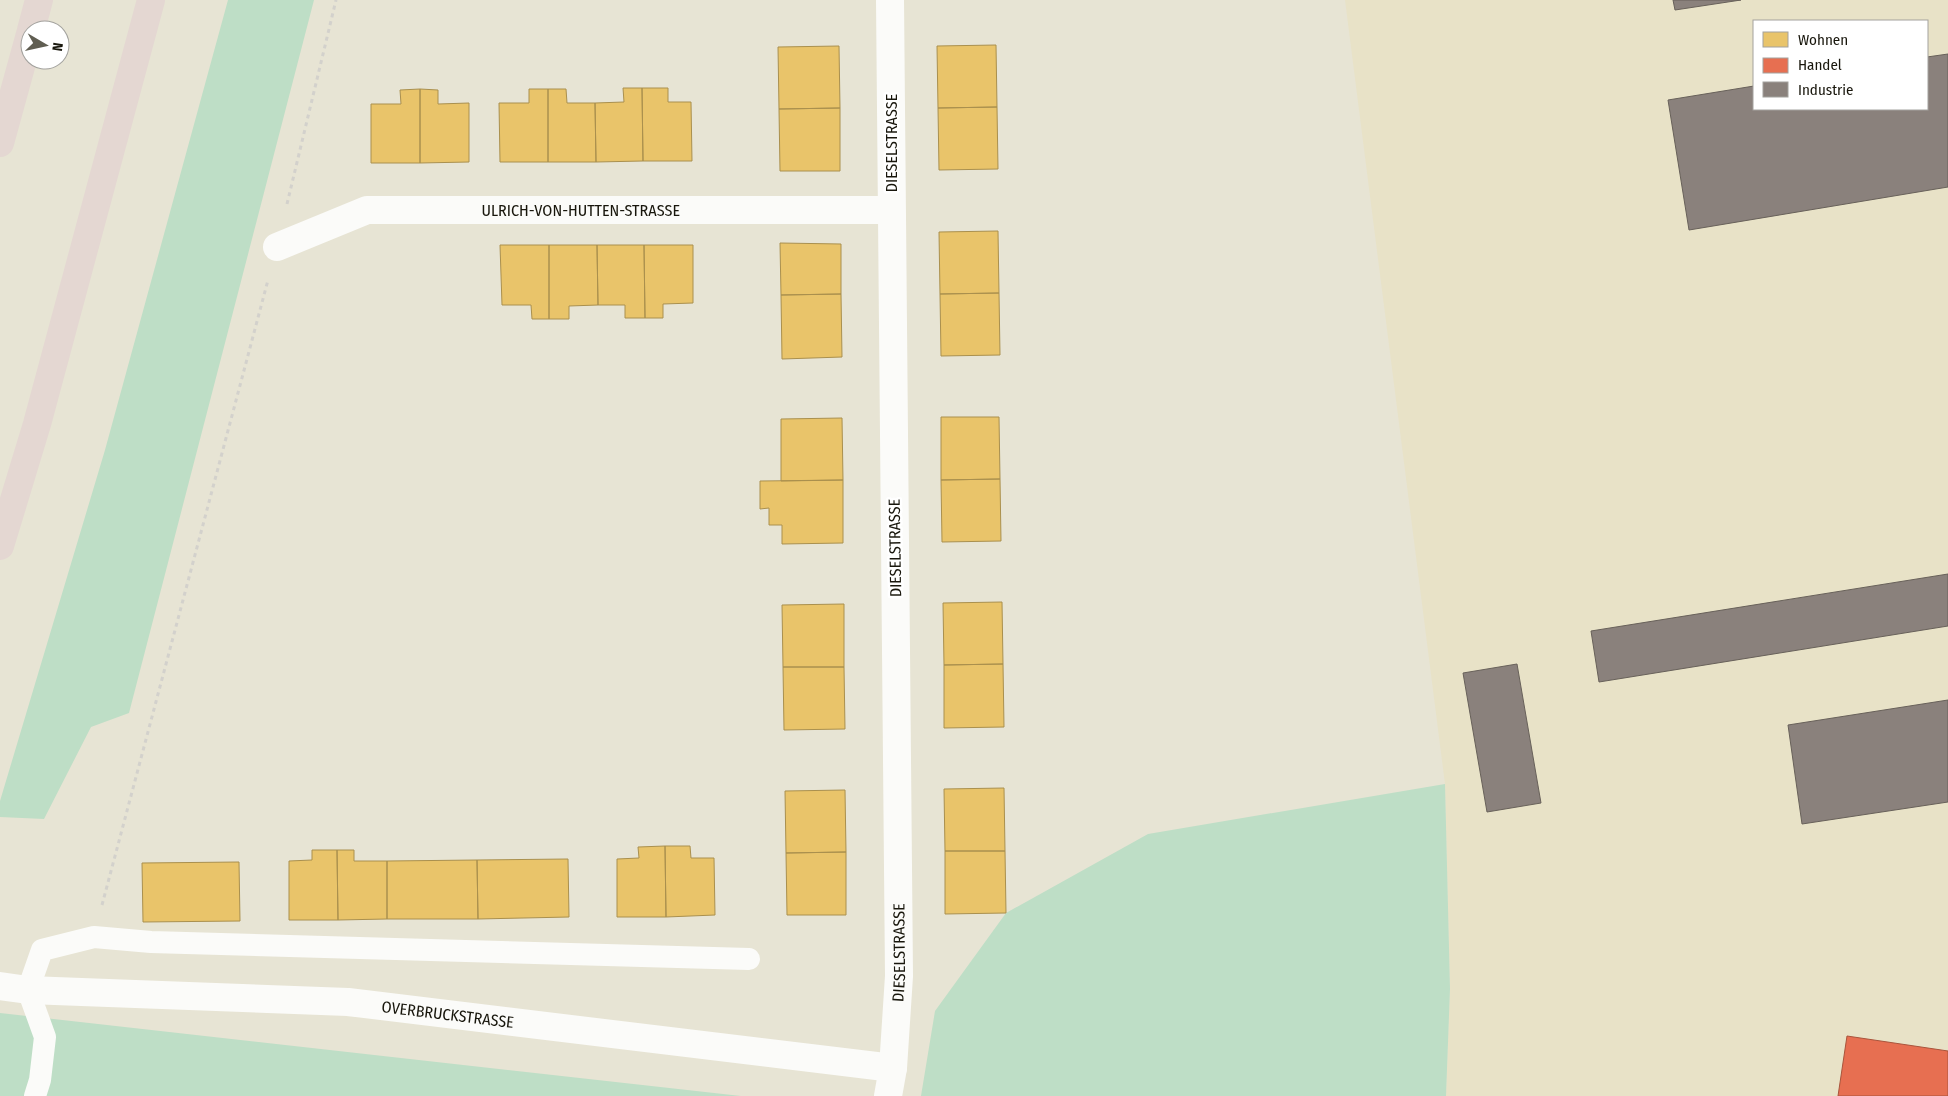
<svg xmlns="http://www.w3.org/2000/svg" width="1948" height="1096" viewBox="0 0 1948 1096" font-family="'Fira Sans Condensed',sans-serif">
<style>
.built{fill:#e8e2c7;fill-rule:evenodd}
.green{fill:#bedec6}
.homes{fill:#e9c46a;stroke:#aa904e}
.shops{fill:#e76f51;stroke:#a9543c}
.industry{fill:#8a817c;stroke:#68615a}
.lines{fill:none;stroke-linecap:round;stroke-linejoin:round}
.path{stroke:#d3d1cc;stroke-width:3;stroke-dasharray:4 4;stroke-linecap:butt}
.service{stroke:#fbfbf9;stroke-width:22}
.minor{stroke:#fbfbf9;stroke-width:28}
.tertiary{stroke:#fbfbf9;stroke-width:28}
.motorway{stroke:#e4d7d2;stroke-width:28}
.labels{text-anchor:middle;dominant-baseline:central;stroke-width:5;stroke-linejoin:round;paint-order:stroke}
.street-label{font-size:16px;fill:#18160c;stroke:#fff}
</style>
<rect width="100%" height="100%" fill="#e7e4d4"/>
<path class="built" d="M1345 0H1948V1096H1446L1450 989 1445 784ZM1754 21H1927V109H1754Z"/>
<path class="green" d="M228 0H314L129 713 91 727 44 819 0 817V801L105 450Z
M1445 784 1450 989 1446 1096H921L935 1011 1006 913 1148 834Z
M0 1013 741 1096H0Z"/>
<path class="homes" d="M996 45 997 107 938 108 937 46Z
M839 46 840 108 779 109 778 47Z
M623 88H642L643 161 596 162 595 103 624 102Z
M642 88H668V102H691L692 161H643Z
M420 89V163H371V104H401L400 90Z
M420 89 438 90V104L469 103V162L420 163Z
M529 89H548V162H500L499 103H529Z
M548 89H566L567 103H595L596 162H548Z
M997 107 998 169 939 170 938 108Z
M840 108V171H780L779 109Z
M998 231 999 293 940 294 939 232Z
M780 243 841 244V294L781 295Z
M500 245H549V319H532L531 305H502Z
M549 245H597L598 305 569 306V319H549Z
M597 245H644L645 318H625V305H598Z
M644 245H693V303L663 304V318H645Z
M999 293 1000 355 941 356 940 294Z
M841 294 842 357 782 359 781 295Z
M941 417H999L1000 479 941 480Z
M842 418 843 480 781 481V419Z
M1000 479 1001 541 942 542 941 480Z
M843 480V543L782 544V525H769V508L760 509V481Z
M1002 602 1003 664 944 665 943 603Z
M844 604V667H783L782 605Z
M1003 664 1004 727 944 728V665Z
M783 667H844L845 729 784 730Z
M1004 788 1005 851H945L944 789Z
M845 790 846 852 786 853 785 791Z
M665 846 666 917H617V859L639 858 638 847Z
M665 846H690L691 858H714L715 915 666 917Z
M312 850H337L338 920H289V861L312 860Z
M337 850H354V861H387V919L338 920Z
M945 851H1005L1006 913 945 914Z
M846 852V915H787L786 853Z
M568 859 569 917 478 919 477 860Z
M477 860 478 919H387V861Z
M239 862 240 921 143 922 142 863Z"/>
<path class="shops" d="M1847 1036 1948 1051V1096H1838Z"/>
<path class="industry" d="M1673 0H1741L1675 10Z
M1948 54V187L1689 230 1668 100 1754 86V109H1927V57Z
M1948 574V626L1599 682 1591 631Z
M1517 664 1541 803 1487 812 1463 673Z
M1948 700V802L1802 824 1788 725Z"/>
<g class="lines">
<path class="path" d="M287 204 336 0
M102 905 268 280"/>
<path class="service" d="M35 1096 40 1080 45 1037 28 990 42 950 94 937 151 942 749 959"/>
<g class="minor">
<path id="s1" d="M277 247 367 210H891"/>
<path id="s2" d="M0 986 28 990 348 1002 893 1068"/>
</g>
<path class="tertiary" id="s3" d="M888 1096 893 1068 899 976 890 0"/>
<path class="motorway" d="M31 30 39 0
M0 143 30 34
M0 546 37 424 151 0"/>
</g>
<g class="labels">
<g class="street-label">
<text transform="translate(891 143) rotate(-90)">DIESELSTRASSE</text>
<text stroke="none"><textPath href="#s1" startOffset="311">ULRICH-VON-HUTTEN-STRASSE</textPath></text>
<text transform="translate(895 548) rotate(-91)">DIESELSTRASSE</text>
<text stroke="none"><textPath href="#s3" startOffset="144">DIESELSTRASSE</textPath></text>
<text stroke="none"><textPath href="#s2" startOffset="449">OVERBRUCKSTRASSE</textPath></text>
</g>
</g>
<rect x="1753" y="20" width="175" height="90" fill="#ffffff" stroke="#a3a29e"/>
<rect x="1763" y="32" width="25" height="15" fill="#e9c46a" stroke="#a3a29e"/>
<text x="1798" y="45" font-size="15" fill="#18160c">Wohnen</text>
<rect x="1763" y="58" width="25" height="15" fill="#e76f51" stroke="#a3a29e"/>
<text x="1798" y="70" font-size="15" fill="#18160c">Handel</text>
<rect x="1763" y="82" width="25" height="15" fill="#8a817c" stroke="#a3a29e"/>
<text x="1798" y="95" font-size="15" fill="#18160c">Industrie</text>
<g transform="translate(45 45) rotate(99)"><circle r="24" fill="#ffffff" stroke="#a3a29e"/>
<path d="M0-4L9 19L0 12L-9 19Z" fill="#605e52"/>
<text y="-8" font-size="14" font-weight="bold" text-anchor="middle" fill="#18160c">N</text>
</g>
</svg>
